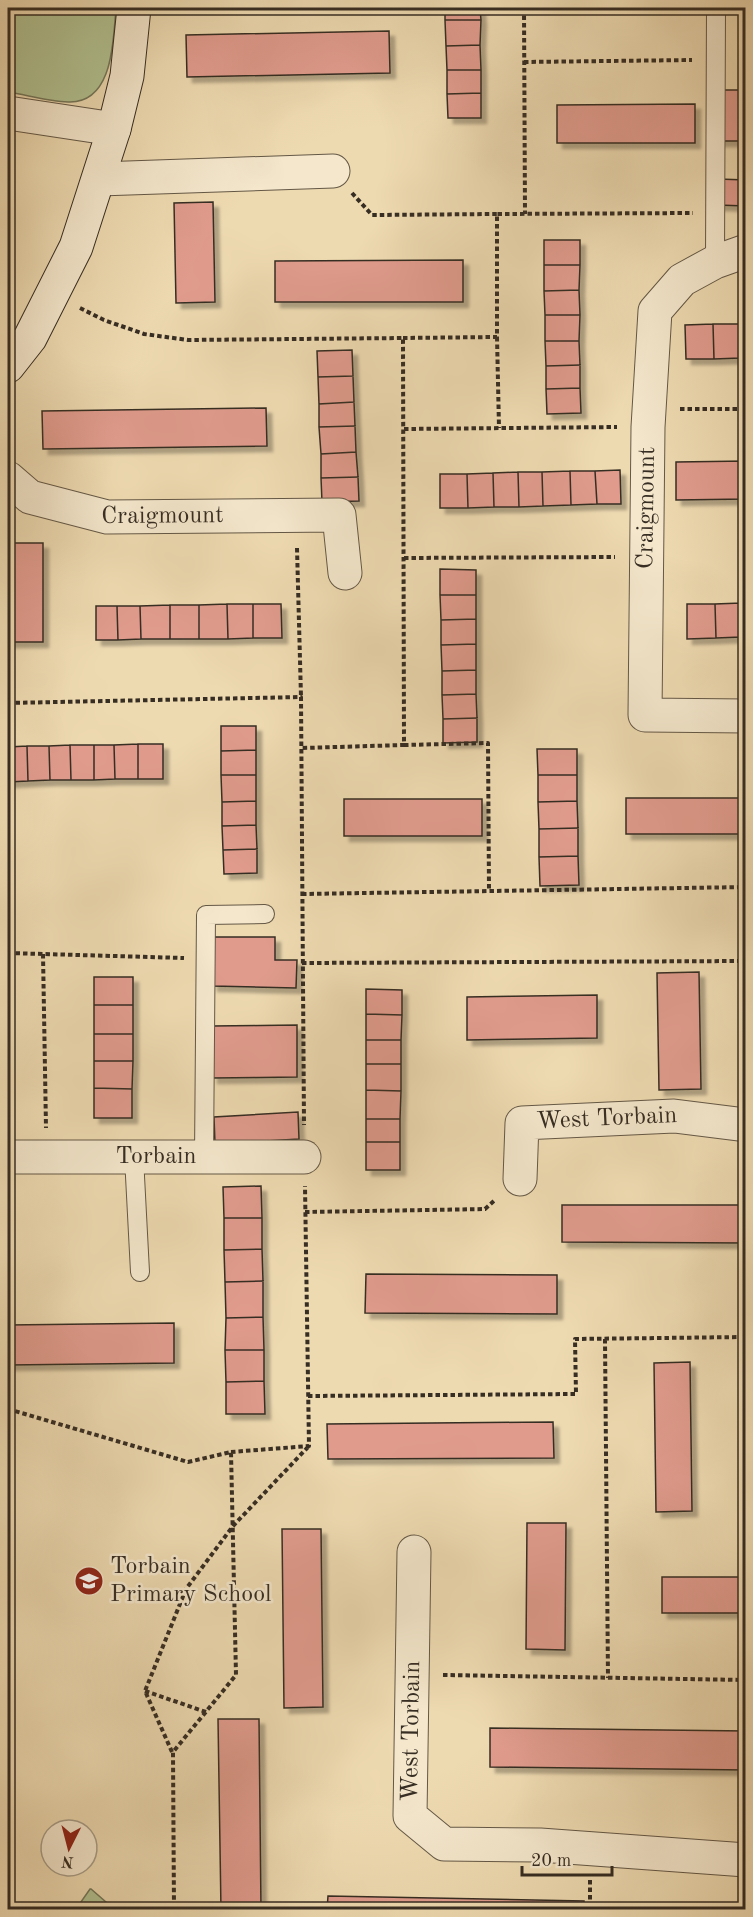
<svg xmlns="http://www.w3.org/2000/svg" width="753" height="1917" viewBox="0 0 753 1917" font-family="'Old Standard TT',serif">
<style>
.green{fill:#b2c191;stroke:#74775a;stroke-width:1.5}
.building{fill:#e09b8d;stroke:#362d23;stroke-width:1.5;filter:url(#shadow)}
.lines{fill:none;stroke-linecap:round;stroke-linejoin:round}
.lane-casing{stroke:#645846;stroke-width:20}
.street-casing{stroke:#645846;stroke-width:35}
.secondary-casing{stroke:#362d23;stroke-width:35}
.path{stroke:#362d23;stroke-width:4;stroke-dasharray:4.5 3;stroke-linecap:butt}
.lane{stroke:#f4e7cc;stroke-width:18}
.street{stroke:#f4e7cc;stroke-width:33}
.secondary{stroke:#f4e7cc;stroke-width:33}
.labels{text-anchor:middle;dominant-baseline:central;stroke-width:5;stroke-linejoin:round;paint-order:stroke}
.street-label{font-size:24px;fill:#362d23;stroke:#f4e7cc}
.poi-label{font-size:24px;fill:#362d23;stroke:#f4e7cc;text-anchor:start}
</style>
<defs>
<filter id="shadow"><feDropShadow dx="5.5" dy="5.5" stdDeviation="1.5" flood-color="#0004"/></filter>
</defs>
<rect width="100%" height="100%" fill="#eedab1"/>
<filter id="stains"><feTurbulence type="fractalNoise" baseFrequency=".00333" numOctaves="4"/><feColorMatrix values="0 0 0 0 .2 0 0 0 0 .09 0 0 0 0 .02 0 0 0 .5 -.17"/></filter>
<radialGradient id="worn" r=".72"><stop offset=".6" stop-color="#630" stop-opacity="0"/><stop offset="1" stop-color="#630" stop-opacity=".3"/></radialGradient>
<path class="green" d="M8 8H116C113 39 114 104 68 102 48 101 27 95 8 92Z
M90 1889H91L114 1909H76Z"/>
<path class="building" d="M445 8H480L481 20H445Z
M445 20H481L480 45 446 46Z
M389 31 390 73 187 77 186 35Z
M480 45 481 70H447L446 46Z
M447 70H481V93L447 94Z
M718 90H746V141H718Z
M481 93V118H448L447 94Z
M695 104V143H557V105Z
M718 179 746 180V206L717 205Z
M213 202 215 302 176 303 174 203Z
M544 240H580V265H544Z
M463 260V302H275V261Z
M544 265H580L579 290 544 291Z
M579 290 580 315H545L544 291Z
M545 315H580L579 341H545Z
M713 324H739L740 358 714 359Z
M713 324 714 359H686L685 325Z
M739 324H746V358H740Z
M545 341H579L580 365 546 366Z
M352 350 353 376 318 377 317 351Z
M580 365V388L546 389V366Z
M353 376 354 402 319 404 318 377Z
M580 388 581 413 547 414 546 389Z
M354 402 355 426 319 427V404Z
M266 408 267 446 43 449 42 411Z
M355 426 356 452 321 454 319 427Z
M356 452 358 477 321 478V454Z
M746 461V499L676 500V462Z
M620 470 621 504H597L595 471Z
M570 471 571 505 543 506 542 472Z
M570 471H595L597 504 571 505Z
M518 472 519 507H494L493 473Z
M518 472H542L543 506 519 507Z
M493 473 494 507 468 508 467 474Z
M440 474H467L468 508H440Z
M358 477 359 501 322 502 321 478Z
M8 543H43V642H8Z
M440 569 476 570V595H440Z
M440 595H476V619L441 620Z
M741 603V637L716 638 715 604Z
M741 603H746V637H741Z
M227 604H253V638L228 639Z
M227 604 228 639H199V605Z
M253 604H281L282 638H253Z
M687 604H715L716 638 687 639Z
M170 605H199V639H170Z
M170 605V639H141L140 606Z
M96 606H117L118 640H96Z
M117 606H140L141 639 118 640Z
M476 619V644L441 645V620Z
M476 644V670L442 671 441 645Z
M476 670V694L442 695V671Z
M476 694 477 718 443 719 442 695Z
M477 718V742L443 743V719Z
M221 726H256V750L221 751Z
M138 744H163V779H138Z
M138 744V779H115L114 745Z
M70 745H94V780H71Z
M70 745 71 780H50L49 746Z
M94 745H114L115 779 94 780Z
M27 746H49L50 780 28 781Z
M27 746 28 781 8 782V747Z
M537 749H577V775H538Z
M256 750V775H221V751Z
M221 775H256V801L222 802Z
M538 775H577V801L538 802Z
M626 798H746V834H626Z
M344 799H482V836H344Z
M256 801V825L222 826V802Z
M577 801 578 828 539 829 538 802Z
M256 825 257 849 223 850 222 826Z
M578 828V856L539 857V829Z
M257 849V873L224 874 223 850Z
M578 856 579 885 540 886 539 857Z
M212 937H275V960H297L296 988 212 986Z
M699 972 701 1089 659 1090 657 973Z
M94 977H133V1005H94Z
M366 989 402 990V1015L366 1014Z
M597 995V1038L467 1040V997Z
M94 1005H133V1034H94Z
M366 1014 402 1015 401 1040H366Z
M297 1025V1077L212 1078V1026Z
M94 1034H133V1061H94Z
M366 1040H401V1064H366Z
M94 1061H133L132 1089 94 1088Z
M366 1064H401V1091L366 1090Z
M94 1088 132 1089V1118H94Z
M366 1090 401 1091 400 1119H366Z
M298 1112 299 1139 215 1144 214 1117Z
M366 1119H400V1142H366Z
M366 1142H400V1170H366Z
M261 1186 262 1218H224L223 1187Z
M562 1205H746V1243L562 1242Z
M224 1218H262V1249L224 1250Z
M262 1249 263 1281 225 1282 224 1250Z
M366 1274 557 1275V1314L365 1313Z
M263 1281V1317L226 1318 225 1282Z
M263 1317 264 1350H225L226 1318Z
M174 1323V1363L8 1365V1325Z
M225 1350H264V1381L226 1382Z
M690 1362 692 1511 656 1512 654 1363Z
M264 1381 265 1414H226V1382Z
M553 1422 554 1458 328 1459 327 1424Z
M527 1523H566L565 1650 526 1649Z
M282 1529H321L323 1707 284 1708Z
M662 1577H746V1613H662Z
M218 1719H259L261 1909 221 1910Z
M490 1728 746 1731V1770L490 1767Z
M328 1896 584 1901V1910H327Z"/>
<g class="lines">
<g class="lane-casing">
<path id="lane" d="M715 262 716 8
M134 1157 140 1272
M204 1157 206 915 265 914"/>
</g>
<g class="street-casing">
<g id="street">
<path d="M8 113 114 129"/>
<path d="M99 179 333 171"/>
<path d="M746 251 715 262 682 280 655 311 648 427 645 715 746 716"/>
<path id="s1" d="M8 478 30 497 107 517 339 515 345 573"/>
<path id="s2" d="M8 1157H304"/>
<path id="s3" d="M520 1179 522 1123 674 1116 746 1125"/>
<path d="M414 1552 410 1816 444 1844 540 1845 746 1860"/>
</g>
</g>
<g class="secondary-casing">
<path id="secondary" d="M8 366 30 338 76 247 114 129 127 76 134 8"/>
</g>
<path class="path" d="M524 8 525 214
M524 62 692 60
M352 193 372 215 497 214
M80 308 104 320 144 334 188 340 403 338 404 745 302 748
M497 337 499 428
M403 338 497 337V214L693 213
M680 409H746
M404 429 617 427
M297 548 301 697
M404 558 615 557
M8 703 301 697 304 1125
M404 745 488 743 489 891
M302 894 746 887
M8 953 184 958
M43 954 46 1128
M302 963 746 961
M305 1212 485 1209 496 1199
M605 1339 608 1678
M308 1396 576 1394 575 1339 746 1337
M8 1409 188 1462 231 1452 236 1675 173 1752 174 1910
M231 1452 309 1446 305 1186
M443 1675 746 1680
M145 1691 206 1712
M172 1752 145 1691 186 1589 233 1526 308 1447
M590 1880V1910"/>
<use href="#lane" class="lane"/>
<use href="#street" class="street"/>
<use href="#secondary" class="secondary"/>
</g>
<defs>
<g id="school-disc" transform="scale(1.5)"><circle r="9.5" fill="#8f2418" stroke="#f4e7cc"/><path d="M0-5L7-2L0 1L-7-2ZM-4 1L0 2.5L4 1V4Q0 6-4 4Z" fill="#fff"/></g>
</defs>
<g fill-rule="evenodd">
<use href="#school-disc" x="89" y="1581"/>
</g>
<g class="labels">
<g class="street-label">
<text transform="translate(647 508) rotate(-89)">Craigmount</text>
<text stroke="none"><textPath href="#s1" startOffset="164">Craigmount</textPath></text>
<text stroke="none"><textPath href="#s3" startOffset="141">West Torbain</textPath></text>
<text stroke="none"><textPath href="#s2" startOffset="148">Torbain</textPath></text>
<text transform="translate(412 1731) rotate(-89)">West Torbain</text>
</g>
<g class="poi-label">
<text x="110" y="1567">Torbain<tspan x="110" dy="28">Primary School</tspan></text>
</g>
</g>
<rect width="753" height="1917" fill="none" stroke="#eedab1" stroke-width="30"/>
<rect x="9" y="9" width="735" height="1899" fill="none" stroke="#362d23" stroke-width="3"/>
<rect x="15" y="15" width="723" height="1887" fill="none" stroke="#362d23" stroke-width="1.5"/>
<g transform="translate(69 1848) rotate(186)"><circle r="28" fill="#f4e7cc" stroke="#a89d88" stroke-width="1.5"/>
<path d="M0-4.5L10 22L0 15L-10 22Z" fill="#8f2418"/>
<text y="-9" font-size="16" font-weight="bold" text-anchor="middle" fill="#362d23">N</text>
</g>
<path d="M522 1866v9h90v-9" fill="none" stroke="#362d23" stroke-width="3"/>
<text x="531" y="1866" font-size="18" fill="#362d23" stroke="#f4e7cc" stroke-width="4.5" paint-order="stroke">20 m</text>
<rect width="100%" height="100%" filter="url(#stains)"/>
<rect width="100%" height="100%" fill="url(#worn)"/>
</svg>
